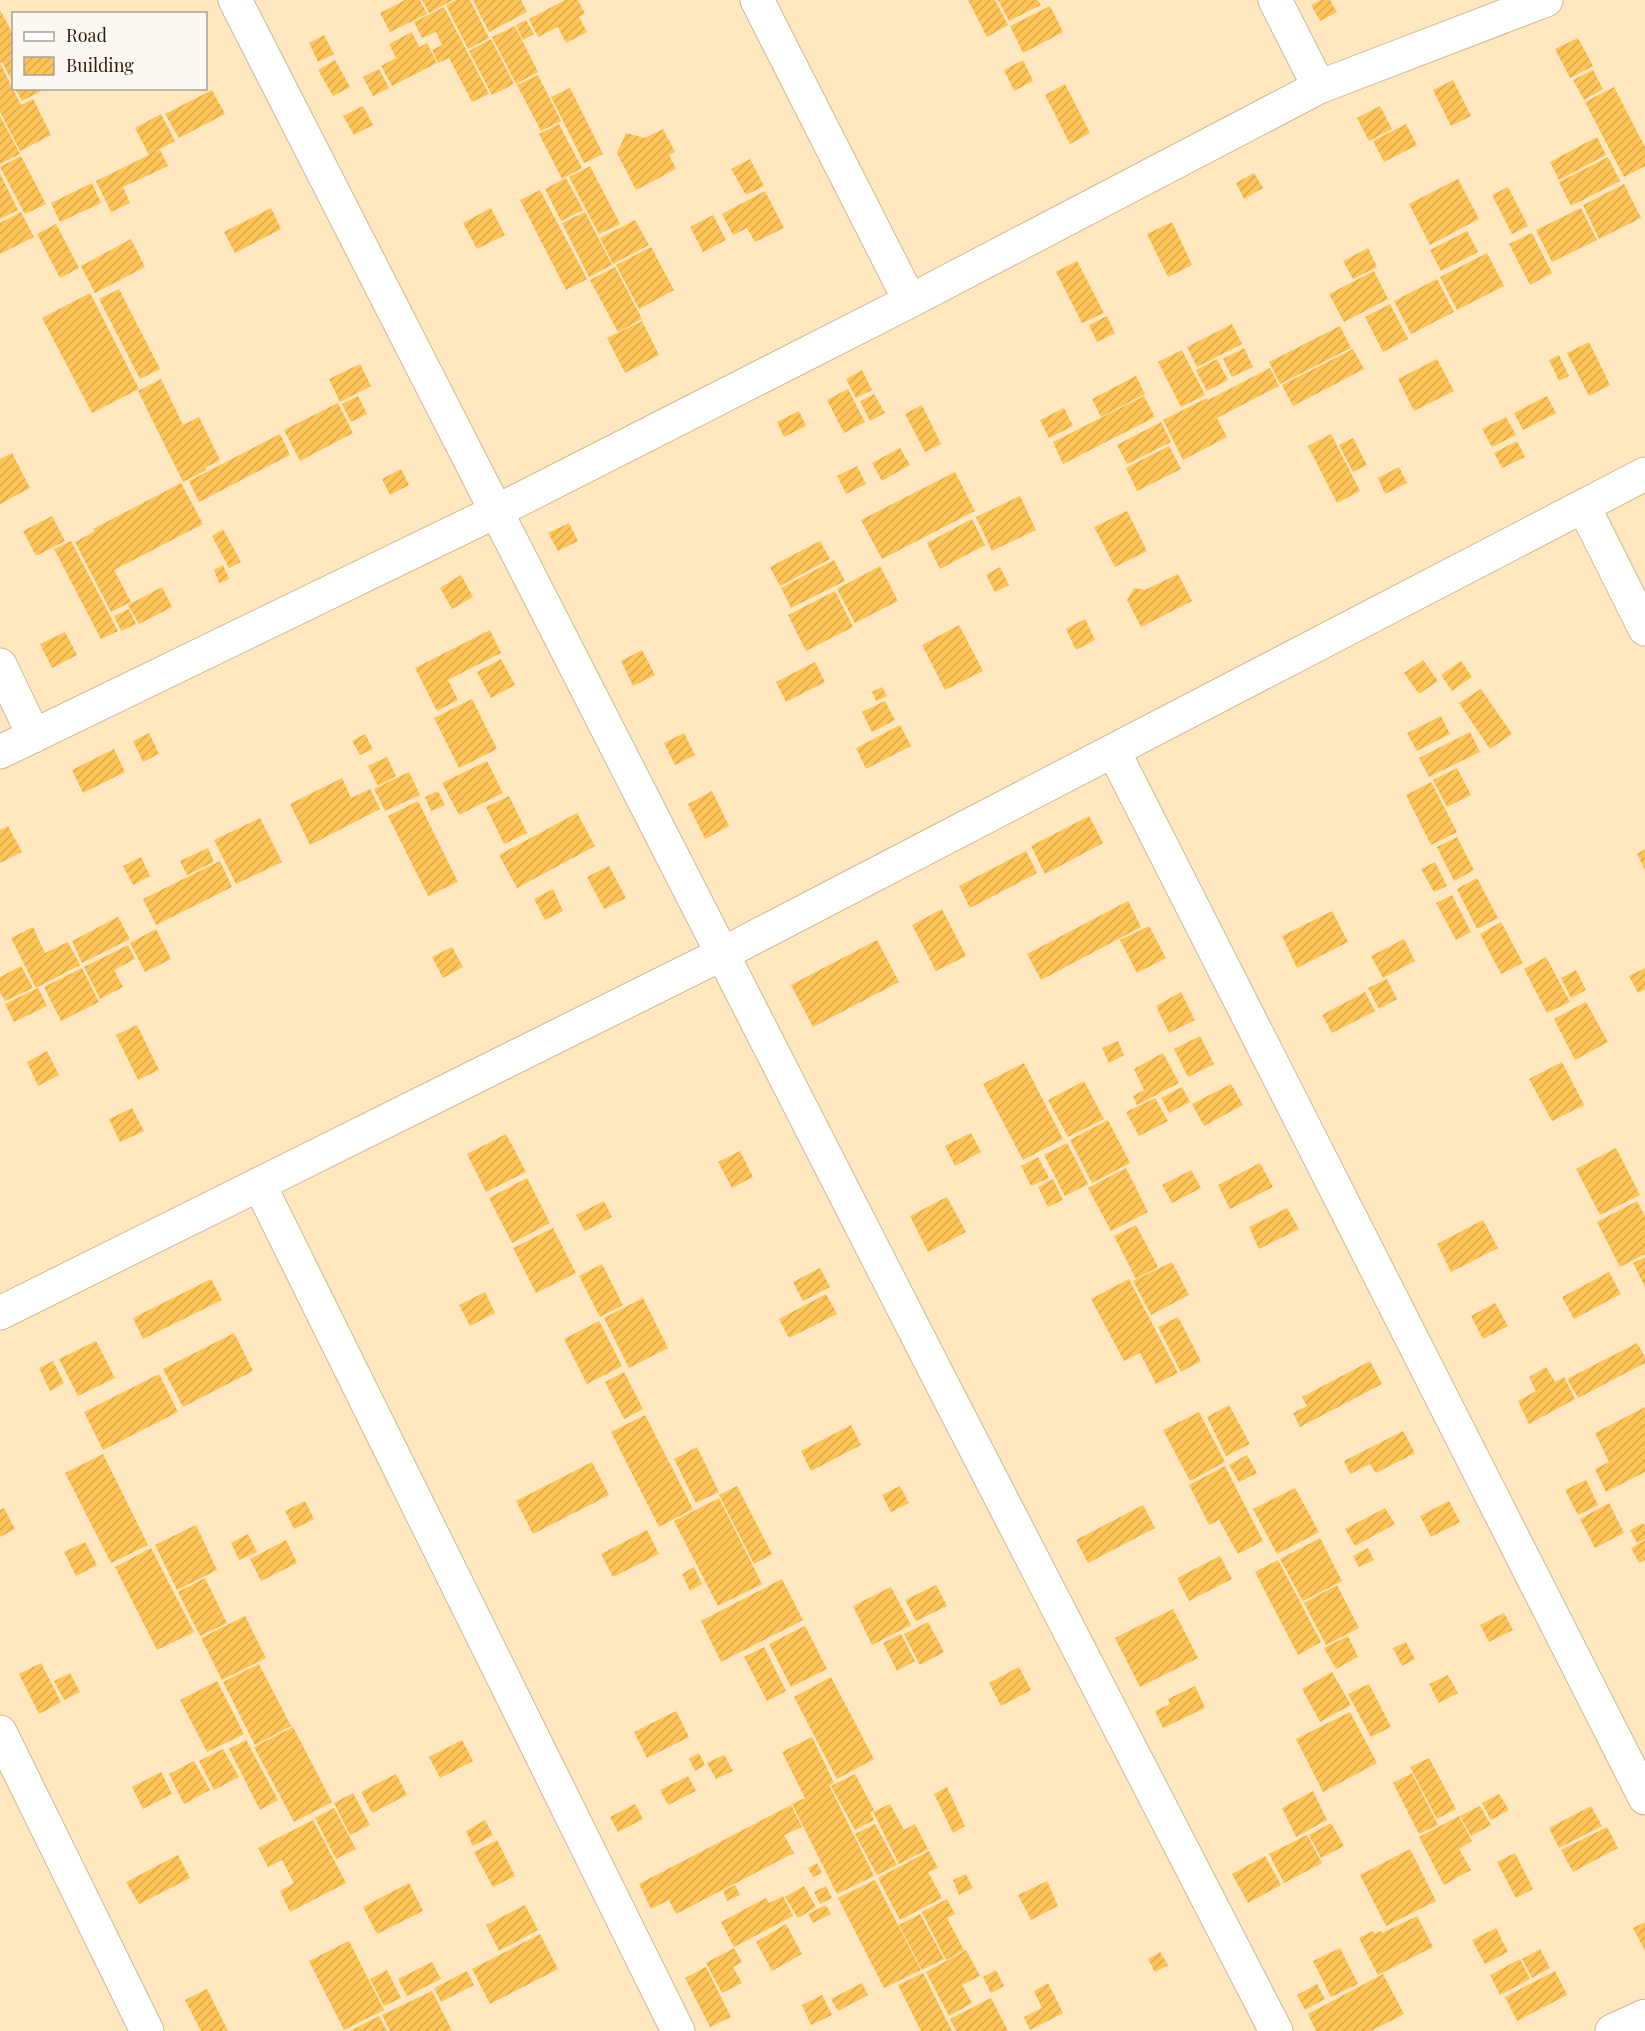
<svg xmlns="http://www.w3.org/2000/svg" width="1645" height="2031" viewBox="0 0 1645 2031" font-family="'Playfair Display',serif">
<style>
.building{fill:url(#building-hatch)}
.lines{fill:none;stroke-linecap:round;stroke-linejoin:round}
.minor-casing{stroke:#ceb892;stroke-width:35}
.minor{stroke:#fff;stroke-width:33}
</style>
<defs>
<pattern id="building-hatch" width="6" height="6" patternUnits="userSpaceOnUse" patternTransform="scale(1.5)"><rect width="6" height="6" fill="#fec457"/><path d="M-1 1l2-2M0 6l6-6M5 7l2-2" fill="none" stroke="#daa84b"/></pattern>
</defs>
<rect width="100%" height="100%" fill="#ffe8c0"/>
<path class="building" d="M405 0H420L427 14 390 32 380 13Z
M422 0H453L429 13Z
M456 0H470L489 38 468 49 446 5Z
M473 0H521L527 12 489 32Z
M565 0H578L585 14 579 17 587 32 566 43 558 27 538 37 529 19Z
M968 0H995L1008 25 987 37Z
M998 0H1038L1041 5 1009 21Z
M1321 0H1330L1337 12 1320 21 1311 5Z
M1050 6 1063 32 1023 53 1010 26Z
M444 7 489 94 472 102 449 58 438 63 432 50 442 45 436 32 422 38 414 22Z
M0 10 14 36V85L2 62 0 63Z
M526 20 534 34 523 40 516 25Z
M515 26 538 72 516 84 492 37Z
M412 32 419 47 427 43 437 63 392 86 381 66 396 58 389 44Z
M324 35 334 54 318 62 309 43Z
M1578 38 1593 66 1570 78 1555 49Z
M491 39 514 84 492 95 469 51Z
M335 60 350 87 333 96 318 70Z
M1023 60 1033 81 1014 91 1004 70Z
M0 63 21 105 33 99 51 135 20 151 0 112Z
M379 69 389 88 373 96 363 77Z
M1593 70 1603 89 1584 100 1573 80Z
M538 75 561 121 541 131 517 85Z
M1453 80 1471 116 1451 126 1433 90Z
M1065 84 1090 133 1070 144 1045 95Z
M1614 87 1645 147V166L1624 177 1585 102Z
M15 88H42L43 90 22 101Z
M570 88 603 154 584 163 551 97Z
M212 90 225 114 179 138 165 114Z
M363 106 373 125 354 135 343 116Z
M1380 106 1392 129 1369 141 1357 118Z
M161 114 175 141 154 152 160 150 168 166 123 187 130 203 111 212 96 181 149 155 135 128Z
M0 116 20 154 0 164Z
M559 124 582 168 562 179 539 134Z
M1406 124 1417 145 1384 162 1373 141Z
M663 129 675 152 669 155 676 169 636 190 617 153 626 133 645 138Z
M1597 137 1606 155 1559 180 1550 162Z
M21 156 46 204 25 214 0 167Z
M1608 157 1620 181 1571 206 1559 182Z
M750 159 764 186 746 195 731 169Z
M590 166 620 224 599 234 569 177Z
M1254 173 1263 188 1244 199 1236 183Z
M0 174 18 210 0 219Z
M566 178 583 210 561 221 545 189Z
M1458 179 1479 219 1430 245 1409 204Z
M92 183 101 203 60 222 51 203Z
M1624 184 1641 218 1599 239 1583 205Z
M1508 187 1528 226 1512 234 1492 195Z
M540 190 587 279 566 290 520 200Z
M765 191 784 228 755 242 747 228 733 235 722 214Z
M271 208 281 229 235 253 224 232Z
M491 208 505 235 477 249 463 223Z
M1581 208 1597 240 1552 262 1536 230Z
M21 212 34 237 0 254V223Z
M585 212 612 265 589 277 562 223Z
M713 215 726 240 703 252 690 227Z
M635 220 649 245 613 264 600 238Z
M1172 222 1192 265 1168 277 1147 234Z
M56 224 79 268 60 278 37 234Z
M1467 231 1478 252 1441 271 1430 250Z
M1532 233 1552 273 1530 285 1509 244Z
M131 239 145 267 95 293 81 266Z
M651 247 674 290 639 309 616 265Z
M1368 248 1377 267 1353 279 1343 261Z
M1487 253 1504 286 1457 310 1440 277Z
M1077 261 1104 313 1082 323 1056 272Z
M615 267 642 319 618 332 590 280Z
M1374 271 1388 299 1344 322 1329 294Z
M1437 279 1454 312 1411 334 1394 301Z
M119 289 160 369 140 379 99 299Z
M90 293 139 389 92 413 42 318Z
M1390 304 1408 339 1383 352 1365 317Z
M1107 316 1115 333 1097 342 1089 325Z
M642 321 659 355 625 373 607 338Z
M1232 324 1242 344 1197 367 1187 347Z
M1340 326 1351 348 1280 384 1269 362Z
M1589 342 1610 385 1589 396 1567 353Z
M1244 348 1253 367 1232 377 1223 359Z
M1353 349 1364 369 1293 406 1282 385Z
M1182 350 1205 395 1181 407 1158 362Z
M1559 355 1569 376 1559 381 1549 360Z
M1217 359 1228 380 1207 391 1196 370Z
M1437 359 1454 391 1414 411 1398 379Z
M360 364 371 386 340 402 329 379Z
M1270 368 1279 386 1217 418 1227 437 1183 460 1163 420 1207 398 1208 400Z
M862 370 872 390 856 398 846 379Z
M1136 376 1145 394 1101 417 1092 399Z
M161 379 183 425 199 417 220 460 205 468 206 470 183 482 138 391Z
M848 389 865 422 844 433 827 400Z
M874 394 885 413 870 421 860 401Z
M358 396 367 414 351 422 342 404Z
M1144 396 1155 417 1063 464 1053 442Z
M1547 396 1556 413 1523 430 1514 413Z
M338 403 353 433 300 461 284 430Z
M922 405 941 444 925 452 905 414Z
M1064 408 1073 426 1049 438 1040 420Z
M799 411 806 426 784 437 777 422Z
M1506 417 1516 435 1492 447 1482 429Z
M1161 422 1171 442 1127 464 1117 445Z
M280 434 290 455 199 502 189 481Z
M1331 434 1360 491 1337 503 1308 446Z
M1353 438 1367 465 1353 472 1339 445Z
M1517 441 1525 457 1502 468 1494 453Z
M1169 446 1181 469 1137 491 1126 468Z
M900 448 910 465 882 481 872 463Z
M12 453 30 488 0 504V459Z
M857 466 866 484 846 494 837 476Z
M1399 467 1407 483 1385 494 1378 478Z
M401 469 409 485 390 495 382 479Z
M955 472 975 511 882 559 861 520Z
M181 483 203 524 114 570 131 602 111 612 75 542 95 531 93 529Z
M1020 496 1036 530 992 551 976 517Z
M1127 511 1147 551 1115 567 1094 527Z
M52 516 65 541 36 556 23 531Z
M972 519 985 545 940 569 927 543Z
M569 523 578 541 558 551 548 533Z
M223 529 241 562 229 568 212 536Z
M71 541 118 631 101 639 54 549Z
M820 541 830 559 780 586 770 567Z
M834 560 845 581 791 608 781 588Z
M223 565 229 579 219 583 214 570Z
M880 566 898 601 855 623 837 589Z
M1000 567 1009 585 995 592 986 575Z
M1178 574 1192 601 1141 627 1127 600 1134 588 1145 590Z
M461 575 473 597 452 609 440 588Z
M162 587 172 607 139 624 128 605Z
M835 591 853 627 806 651 788 615Z
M129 609 136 624 121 631 114 616Z
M1085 619 1095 640 1076 650 1066 629Z
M959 625 983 671 945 690 922 645Z
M490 630 501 653 448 680 458 700 437 711 415 668Z
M65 632 77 655 52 668 40 644Z
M642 650 655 675 633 686 621 661Z
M501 659 515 685 491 698 477 672Z
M1423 660 1438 681 1419 694 1404 673Z
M1461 661 1472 677 1452 691 1441 675Z
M815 662 825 682 786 702 776 682Z
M882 687 887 696 876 701 872 692Z
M1481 689 1512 734 1490 749 1459 703Z
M472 699 497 749 459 768 434 718Z
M885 701 895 720 872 732 862 712Z
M1441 716 1450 734 1417 751 1407 733Z
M900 725 911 746 866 769 856 748Z
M1470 732 1480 752 1429 777 1419 758Z
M149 733 159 754 143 762 133 741Z
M684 733 695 755 675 765 664 743Z
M365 734 373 749 360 755 352 741Z
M114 749 125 772 83 793 72 770Z
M387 757 396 776 378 786 368 766Z
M487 761 503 793 459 815 442 783Z
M1457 768 1471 795 1447 807 1433 780Z
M409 772 420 795 385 811 374 789Z
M342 778 351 798 370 789 380 809 310 845 290 804Z
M1431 782 1457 832 1431 845 1406 795Z
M438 791 445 805 431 811 425 797Z
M712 791 729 826 705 839 688 804Z
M509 796 527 833 504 844 486 807Z
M418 801 458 882 428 896 388 816Z
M577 813 595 846 517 888 499 855Z
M1089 816 1103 843 1045 874 1031 846Z
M260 818 282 862 236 884 214 840Z
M8 826 22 852 0 863V830Z
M1457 837 1474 870 1454 881 1437 847Z
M208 848 214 862 187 875 180 861Z
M1645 849V870L1637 854Z
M1026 851 1037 873 970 908 959 886Z
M141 857 150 876 133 885 123 866Z
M220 861 232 887 156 925 143 899Z
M1435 862 1447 886 1434 892 1421 869Z
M609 866 626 898 604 909 587 877Z
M1477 878 1498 918 1477 929 1457 889Z
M553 889 563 911 545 920 534 899Z
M1452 895 1471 932 1456 940 1436 903Z
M1128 901 1141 927 1041 980 1027 954Z
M942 909 966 956 936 971 912 925Z
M1332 911 1348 942 1297 968 1282 936Z
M118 917 130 939 82 963 72 941Z
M1501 922 1523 963 1501 974 1480 934Z
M1149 926 1166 958 1137 973 1120 940Z
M33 927 45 953 68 942 80 965 36 988 11 938Z
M156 929 171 959 145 972 130 943Z
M1404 939 1415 961 1383 978 1371 956Z
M877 940 899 982 813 1027 791 985Z
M128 945 135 959 114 970 123 987 100 999 84 967Z
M452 947 463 967 443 978 432 957Z
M1546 957 1570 1002 1547 1013 1524 969Z
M21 966 33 988 5 1001 0 992V977Z
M82 968 99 1002 61 1021 44 987Z
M1645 968V989L1638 993 1629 976Z
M1576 970 1586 990 1571 998 1561 978Z
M1387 979 1397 999 1379 1009 1368 988Z
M38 988 47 1006 14 1022 5 1004Z
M1181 992 1195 1020 1169 1033 1156 1006Z
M1365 992 1375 1011 1332 1033 1322 1015Z
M1586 1002 1608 1042 1575 1060 1554 1019Z
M137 1025 159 1070 138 1080 116 1035Z
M1200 1036 1214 1064 1188 1077 1174 1049Z
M1118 1041 1124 1055 1109 1063 1102 1048Z
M47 1051 59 1075 38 1086 27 1062Z
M1163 1053 1179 1083 1137 1105 1133 1096 1144 1090 1134 1069Z
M1562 1062 1584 1105 1552 1121 1529 1079Z
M1024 1063 1063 1139 1023 1160 983 1084Z
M1084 1081 1104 1119 1068 1137 1048 1100Z
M1231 1084 1243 1105 1204 1126 1192 1104Z
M1182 1087 1190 1102 1169 1113 1161 1098Z
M1155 1098 1168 1121 1139 1136 1126 1112Z
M132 1108 144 1131 120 1142 109 1119Z
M1108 1120 1130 1163 1092 1183 1070 1140Z
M971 1133 981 1152 955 1166 945 1146Z
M506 1134 526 1172 486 1192 467 1154Z
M1067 1143 1088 1184 1065 1196 1044 1155Z
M1616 1148 1640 1195 1600 1215 1576 1169Z
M740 1151 753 1177 732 1188 718 1162Z
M1038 1157 1049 1178 1031 1186 1021 1166Z
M1260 1163 1273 1187 1230 1209 1218 1185Z
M1126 1168 1148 1212 1111 1231 1088 1188Z
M1191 1170 1201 1188 1172 1203 1162 1185Z
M527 1178 550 1223 512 1243 489 1198Z
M1053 1179 1063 1200 1048 1207 1038 1187Z
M947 1197 966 1232 928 1252 910 1216Z
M604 1201 612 1217 585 1231 576 1215Z
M1637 1201 1645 1216V1254L1620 1267 1597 1222Z
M1287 1208 1299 1229 1259 1249 1249 1227Z
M1483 1220 1498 1248 1451 1272 1437 1244Z
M1136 1225 1158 1267 1136 1279 1114 1236Z
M553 1228 576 1273 536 1293 513 1248Z
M1645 1257V1287L1633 1263Z
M1172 1262 1189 1295 1151 1315 1133 1281Z
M602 1264 623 1305 600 1317 579 1276Z
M820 1268 830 1287 803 1301 793 1282Z
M1609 1272 1621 1294 1574 1319 1562 1297Z
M211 1279 222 1300 143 1339 133 1318Z
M1129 1279 1178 1373 1156 1384 1140 1353 1124 1361 1091 1299Z
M485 1292 495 1313 470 1326 459 1305Z
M826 1294 837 1314 789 1338 779 1319Z
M643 1298 668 1348 629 1368 604 1318Z
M1495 1303 1508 1326 1483 1339 1471 1316Z
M1178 1317 1201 1361 1181 1372 1158 1327Z
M599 1321 622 1366 587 1384 564 1339Z
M234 1333 253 1371 183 1407 163 1369Z
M96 1341 115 1378 78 1396 59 1359Z
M1637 1343 1645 1357V1363L1578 1398 1567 1379Z
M53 1361 64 1383 50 1391 39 1368Z
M1370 1361 1382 1384 1300 1427 1293 1413 1307 1406 1302 1397Z
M1546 1367 1555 1382 1564 1377 1575 1399 1529 1424 1518 1401 1536 1391 1529 1377Z
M624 1372 643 1409 624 1419 605 1382Z
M159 1374 178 1412 103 1450 84 1412Z
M1229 1405 1250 1444 1226 1456 1207 1417Z
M1645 1407V1472L1606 1492 1595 1469 1609 1462 1595 1433Z
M1199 1412 1225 1462 1190 1481 1163 1430Z
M645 1415 693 1509 659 1527 611 1432Z
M851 1425 861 1445 811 1471 801 1451Z
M1403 1431 1415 1453 1376 1473 1370 1464 1350 1474 1344 1461Z
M697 1447 719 1492 696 1503 674 1459Z
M103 1454 148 1545 111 1563 65 1473Z
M1247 1455 1257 1473 1239 1482 1229 1465Z
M592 1462 609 1495 533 1534 516 1501Z
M1225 1466 1263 1541 1238 1554 1219 1520 1209 1525 1189 1485Z
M1586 1480 1598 1505 1578 1515 1565 1490Z
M737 1486 772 1554 754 1564 719 1495Z
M900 1486 909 1503 891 1512 882 1495Z
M1295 1488 1319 1532 1277 1554 1253 1509Z
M719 1498 762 1584 718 1606 674 1521Z
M305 1501 314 1519 294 1529 285 1511Z
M1449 1501 1460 1522 1431 1537 1420 1516Z
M1609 1503 1624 1533 1595 1548 1580 1519Z
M1143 1505 1155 1528 1088 1563 1076 1540Z
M4 1508 15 1529 0 1537V1510Z
M1385 1508 1395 1524 1355 1546 1345 1529Z
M1643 1523 1645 1526V1539L1637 1543 1630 1530Z
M196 1525 217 1570 177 1590 155 1545Z
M647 1530 659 1554 613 1577 601 1554Z
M248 1534 257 1552 239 1560 231 1543Z
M1320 1538 1342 1581 1303 1601 1280 1559Z
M286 1540 297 1563 261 1581 250 1559Z
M1645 1540V1560L1639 1563 1631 1548Z
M85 1542 97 1565 76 1576 64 1552Z
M151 1548 194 1632 157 1650 115 1567Z
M1368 1548 1374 1560 1359 1567 1353 1556Z
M1220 1556 1232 1579 1189 1601 1177 1578Z
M1278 1560 1321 1642 1298 1655 1255 1572Z
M694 1567 702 1584 690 1591 682 1574Z
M205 1578 227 1623 200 1636 178 1592Z
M782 1579 803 1620 721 1662 701 1621Z
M936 1585 947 1606 916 1621 905 1600Z
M1337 1585 1359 1628 1326 1645 1304 1603Z
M891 1587 911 1625 872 1645 853 1606Z
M1173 1609 1198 1658 1140 1687 1115 1638Z
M1504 1613 1513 1630 1489 1642 1480 1625Z
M245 1616 266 1658 222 1680 201 1638Z
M928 1622 944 1652 920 1665 904 1634Z
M805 1626 827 1669 791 1687 769 1644Z
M901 1634 915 1661 897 1671 883 1643Z
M1348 1636 1358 1657 1336 1669 1324 1648Z
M1406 1642 1415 1659 1402 1666 1393 1648Z
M764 1647 786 1691 767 1701 744 1657Z
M41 1663 61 1702 39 1714 19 1674Z
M259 1664 291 1726 255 1745 223 1682Z
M1019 1667 1031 1690 1001 1706 989 1683Z
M1332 1672 1351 1705 1320 1722 1302 1689Z
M70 1673 80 1692 64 1700 54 1681Z
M1448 1675 1458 1693 1439 1703 1429 1684Z
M831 1677 874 1759 837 1779 794 1697Z
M217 1681 244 1734 207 1752 180 1700Z
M1369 1684 1391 1727 1371 1737 1348 1694Z
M1195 1686 1205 1708 1163 1728 1155 1711 1170 1704 1168 1699Z
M676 1711 689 1737 647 1758 634 1732Z
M1350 1712 1377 1763 1323 1792 1296 1739Z
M293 1727 332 1802 294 1822 254 1747Z
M812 1737 834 1783 829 1785 874 1876 837 1894 792 1804 805 1798 782 1752Z
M246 1740 278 1800 260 1810 229 1749Z
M462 1740 473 1761 440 1778 429 1757Z
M223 1749 239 1777 214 1790 199 1761Z
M699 1753 705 1765 695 1771 689 1759Z
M724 1755 733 1771 716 1779 707 1763Z
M1429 1758 1456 1809 1437 1819 1410 1767Z
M194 1761 210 1790 184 1804 169 1774Z
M161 1772 172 1794 143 1809 132 1787Z
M1412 1773 1438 1825 1419 1834 1393 1783Z
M396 1774 407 1795 372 1813 361 1792Z
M855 1774 874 1810 870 1812 874 1820 855 1830 831 1786Z
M688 1776 696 1791 668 1805 660 1790Z
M947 1787 965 1826 953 1833 934 1794Z
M1313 1791 1327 1820 1296 1837 1282 1808Z
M353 1793 370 1825 350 1835 334 1803Z
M1499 1794 1509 1810 1491 1820 1482 1803Z
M635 1804 643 1819 618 1832 610 1817Z
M890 1804 904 1830 915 1824 928 1849 899 1864 873 1812Z
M791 1805 802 1827 784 1835 794 1853 676 1914 669 1900 651 1909 639 1884Z
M1480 1806 1491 1825 1471 1836 1460 1816Z
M1591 1806 1602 1826 1559 1848 1549 1828Z
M334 1808 356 1849 336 1859 315 1818Z
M1459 1816 1472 1841 1459 1849 1471 1870 1444 1885 1419 1837Z
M313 1820 346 1883 290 1912 280 1891 294 1883 282 1860 268 1867 258 1848Z
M485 1820 493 1835 473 1846 466 1831Z
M1331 1823 1344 1846 1321 1858 1309 1835Z
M875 1824 897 1865 877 1875 855 1834Z
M1607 1827 1618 1848 1573 1872 1561 1850Z
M1307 1835 1322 1863 1284 1883 1269 1854Z
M497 1840 515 1876 493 1887 474 1852Z
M1410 1849 1436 1901 1386 1926 1360 1875Z
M929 1851 938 1868 928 1872 942 1898 900 1920 878 1878Z
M1515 1853 1533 1889 1516 1898 1497 1862Z
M178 1855 190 1878 139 1904 126 1882Z
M1265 1856 1281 1885 1248 1903 1232 1874Z
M817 1863 822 1873 813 1877 808 1868Z
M966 1874 973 1888 959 1895 953 1880Z
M875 1880 921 1970 884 1988 838 1898Z
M1047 1881 1058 1906 1031 1920 1018 1895Z
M409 1883 423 1911 377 1934 363 1907Z
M735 1885 740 1895 727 1901 723 1891Z
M804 1886 816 1907 798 1918 785 1897Z
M826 1886 832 1898 820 1904 814 1892Z
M783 1896 793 1916 734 1947 721 1922 766 1898 769 1903Z
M947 1899 955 1914 947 1918 964 1950 946 1960 922 1912Z
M525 1905 538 1930 499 1951 486 1925Z
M826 1905 831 1914 813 1923 808 1914Z
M920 1914 944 1959 922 1970 899 1925Z
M1417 1916 1433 1947 1378 1975 1359 1938 1373 1931 1374 1934 1381 1931 1382 1933Z
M1645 1922V1951L1633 1928Z
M786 1924 802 1954 772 1971 756 1942Z
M1496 1928 1508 1952 1485 1964 1472 1940Z
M540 1934 558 1969 490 2004 472 1969Z
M349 1941 384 2010 344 2030 309 1961Z
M734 1948 742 1962 733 1967 742 1983 722 1993 706 1963Z
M1340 1948 1358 1984 1331 1997 1313 1961Z
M1540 1949 1550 1968 1532 1978 1522 1959Z
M966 1950 980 1976 962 1985 972 2003 949 2016 926 1972Z
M1160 1952 1168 1965 1155 1972 1148 1959Z
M1520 1959 1530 1979 1500 1995 1490 1975Z
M432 1962 441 1979 407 1996 398 1979Z
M706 1967 731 2017 710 2027 685 1978Z
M387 1970 401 1998 384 2006 370 1979Z
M996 1970 1004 1986 991 1993 983 1977Z
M467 1971 474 1985 441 2002 434 1988Z
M1555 1971 1567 1995 1517 2021 1505 1997Z
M923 1973 952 2031H921L898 1985Z
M1383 1974 1404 2014 1371 2031H1316L1308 2014Z
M862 1983 868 1995 838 2011 831 1999Z
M1048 1983 1063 2013 1030 2030 1024 2017 1042 2008 1034 1991Z
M1317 1984 1325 1999 1305 2010 1297 1995Z
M207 1989 228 2031H201L185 2000Z
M432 1991 452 2031H390L382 2015Z
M822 1995 832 2015 811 2025 802 2005Z
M991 1998 1008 2031H956L950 2019Z
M379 2016 387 2031H350Z"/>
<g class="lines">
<g class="minor-casing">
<path id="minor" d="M235 0 938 1376 1276 2031
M757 0 910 301
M1275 0 1319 87
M1584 507 1645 629
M0 665 34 736
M0 752 497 511 910 301 1319 87 1546 0
M1114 752 1645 1798
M259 1184 678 2031
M0 1313 724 953 1645 474
M0 1732 147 2031
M1612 2031 1645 2016"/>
</g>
<use href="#minor" class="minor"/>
</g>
<rect x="12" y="12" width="195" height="78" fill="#fcf7f0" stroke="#a7a196" stroke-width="1.5"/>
<rect x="24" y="32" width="30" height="9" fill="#ffffff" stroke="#a7a196" stroke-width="1.5"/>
<text x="66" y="42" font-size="18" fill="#271f10">Road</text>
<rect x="24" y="57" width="30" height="18" fill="url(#building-hatch)" stroke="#a7a196" stroke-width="1.5"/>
<text x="66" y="72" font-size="18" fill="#271f10">Building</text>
</svg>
